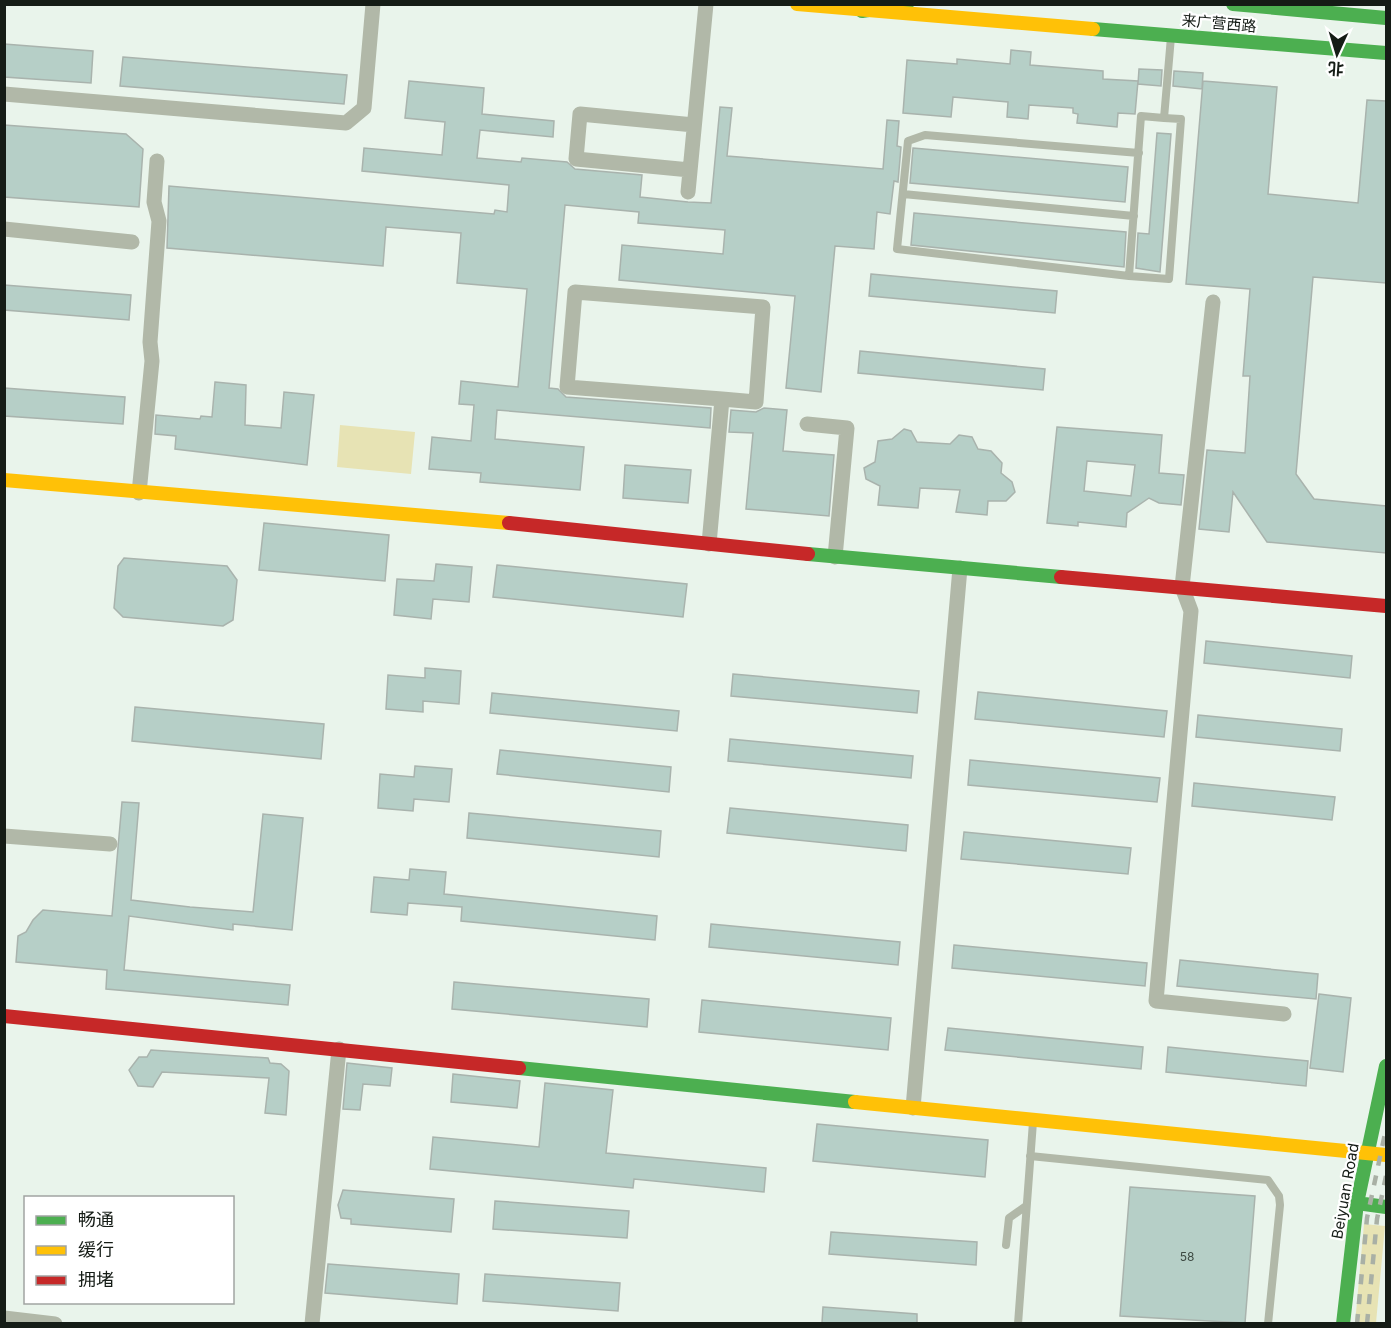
<svg xmlns="http://www.w3.org/2000/svg" width="1391" height="1328" viewBox="0 0 1391 1328" font-family="Inter,'Noto Sans SC',sans-serif">
<style>
.green{fill:#e7e3b4}
.building{fill:#b6cfc7;stroke:#a9b3ad;stroke-width:1.5;fill-rule:evenodd}
.lines{fill:none;stroke-linecap:round;stroke-linejoin:round}
.lane{stroke:#b1b8a8;stroke-width:8}
.street{stroke:#b1b8a8;stroke-width:15}
.fast{stroke:#4caf50;stroke-width:14}
.slow{stroke:#ffc107;stroke-width:14}
.jam{stroke:#c62828;stroke-width:14}
.rail{stroke:#a9b0a5;stroke-width:4.5;stroke-dasharray:10 10;stroke-linecap:butt}
.labels{text-anchor:middle;dominant-baseline:central;stroke-width:4.5;stroke-linejoin:round;paint-order:stroke}
.number-label{font-size:12px;fill:#3d4942}
.street-label{font-size:15px;fill:#151c16;stroke:#fff}
</style>
<rect width="100%" height="100%" fill="#e9f4eb"/>
<path class="green" d="M340 425 415 432 411 474 337 467Z
M1364 1224 1385 1226 1376 1323 1355 1324Z"/>
<path class="building" d="M4 44 93 51 91 83 4 77Z
M1011 50 1031 52 1030 65 1103 71V79L1138 81 1135 114 1118 113 1117 127 1077 123 1078 114 1073 113V108L1029 105 1028 119 1007 117 1008 102 953 97 951 117 903 113 907 60 957 64V59L1010 64Z
M123 57 347 75 344 104 120 86Z
M1139 69 1162 70 1161 86 1138 84Z
M1174 71 1203 73 1202 89 1173 86Z
M409 81 484 88 482 114 554 121 553 137 480 130 477 158 521 162 522 158 567 162 575 169 642 175 640 197 688 202 711 203 720 107 732 108 727 156 883 169 887 120 899 121 897 146 901 147 898 182 894 181 890 214 877 212 874 249 835 246 821 392 786 388 795 296 619 280 622 245 723 254 725 230 638 223 639 212 565 205 549 388 558 389 566 397 711 408 710 428 497 410 495 439 584 447 580 490 480 482 481 473 429 469 432 437 471 441 474 405 459 404 461 381 518 387 527 289 457 283 461 233 386 227 383 266 167 248 169 186 494 214 495 210 507 212 509 185 362 171 364 148 442 155 445 122 405 118Z
M1203 81 1277 87 1268 194 1358 203 1367 100 1386 101V283L1313 277 1296 474 1314 499 1386 506V553L1267 542 1233 492 1229 532 1199 529 1207 450 1245 453 1250 376H1243L1250 289 1186 284Z
M4 125 126 134 143 149 139 207 4 197Z
M1157 133 1171 134 1160 272 1136 268 1138 233 1149 234Z
M913 148 1128 167 1125 202 910 183Z
M914 213 1126 232 1124 267 911 245Z
M871 274 1057 291 1055 313 869 296Z
M4 285 131 295 129 320 4 310Z
M860 351 1045 369 1043 390 858 373Z
M215 382 246 385 245 425 281 428 284 392 314 395 307 465 175 449 176 436 155 434 156 415 200 419 201 416 212 417Z
M4 388 125 397 123 424 4 416Z
M764 408 787 410 783 451 834 455 829 516 746 509 753 433 729 432 731 410 756 412Z
M1057 427 1162 435 1159 473 1184 475 1181 505 1159 503 1149 498 1127 513 1126 527 1078 522V526L1047 523ZM1087 461 1135 465 1131 496 1084 491Z
M904 429 911 431 917 442 950 444 959 435 972 437 978 449 991 451 1002 463 1001 473 1012 482 1015 492 1006 501H988L987 515 956 512 960 490 920 488 918 508 878 505 880 486 866 479 864 468 875 462 878 441 892 439Z
M625 465 691 470 688 503 623 498Z
M264 523 389 535 385 581 259 570Z
M124 558 227 566 237 580 233 620 223 626 123 617 114 608 118 566Z
M436 564 472 567 469 602 433 599 431 619 394 615 397 579 434 581Z
M497 565 687 584 683 617 493 597Z
M1206 641 1352 656 1350 678 1204 663Z
M425 668 461 671 459 704 423 701V712L386 709 388 675 425 678Z
M733 674 919 691 917 713 731 696Z
M978 692 1167 711 1164 737 975 719Z
M492 693 679 711 677 731 490 713Z
M135 707 324 724 321 759 132 741Z
M1198 715 1342 729 1340 751 1196 737Z
M730 739 913 756 911 778 728 761Z
M500 750 671 767 669 792 497 774Z
M970 760 1160 778 1157 802 968 785Z
M415 766 452 769 449 802 414 799 413 811 378 808 380 774 414 777Z
M1194 783 1335 797 1332 820 1192 806Z
M122 802 139 803 131 900 190 907 253 912 263 814 303 818 292 930 233 924V930L129 916 124 970 290 985 288 1005 106 989 107 970 16 962 18 936 26 932 33 920 43 910 112 916Z
M730 808 908 825 906 851 727 833Z
M469 813 661 831 659 857 467 838Z
M964 832 1131 848 1128 874 961 859Z
M410 869 446 872 444 894 657 916 655 940 461 921 462 907 408 903 407 915 371 912 374 877 409 880Z
M711 924 900 942 898 965 709 947Z
M954 945 1147 963 1145 986 952 968Z
M1180 960 1318 974 1316 999 1177 986Z
M454 982 649 999 647 1027 452 1009Z
M1319 994 1351 998 1343 1072 1310 1068Z
M702 1000 891 1018 888 1050 699 1032Z
M948 1028 1143 1047 1141 1069 945 1050Z
M1168 1047 1308 1061 1306 1086 1166 1072Z
M151 1050 268 1058 270 1063 281 1064 289 1071 286 1115 265 1113 269 1078 162 1072 153 1087 138 1086 129 1070 139 1057H147Z
M347 1063 392 1068 390 1086 363 1084 360 1110 343 1109Z
M453 1074 520 1081 517 1108 451 1102Z
M545 1083 613 1090 606 1153 766 1168 764 1192 634 1179 633 1188 430 1169 433 1137 539 1147Z
M817 1124 988 1140 985 1177 813 1161Z
M1130 1187 1255 1196 1245 1323 1120 1316Z
M343 1190 454 1199 451 1232 351 1224V1219L341 1218 338 1205Z
M495 1201 629 1211 627 1238 493 1229Z
M831 1232 977 1242 976 1265 829 1254Z
M328 1264 459 1274 457 1304 325 1293Z
M485 1274 620 1283 618 1311 483 1301Z
M823 1307 917 1314V1323H822Z"/>
<g class="lines">
<path class="lane" d="M1164 118 1141 116 1129 276 1169 279 1181 119 1164 118 1171 37
M903 194 1134 216
M1129 276 897 249 908 141 925 135 1139 153
M1030 1156 1268 1180 1279 1196 1280 1205 1268 1324
M1006 1245 1009 1218 1026 1206
M1018 1324 1033 1122"/>
<path class="street" d="M4 94 346 123 364 108 373 4
M690 170 576 159 580 114 694 125
M688 192 706 4
M4 229 132 242
M1213 302 1182 587 1191 611 1156 1001 1284 1014
M807 424 847 428 835 557
M139 493 152 361 150 342 159 221 154 202 157 161
M709 544 722 399 756 402 763 307 575 292 567 387 722 399
M4 836 110 844
M913 1108 960 568
M4 1318 55 1324
M312 1324 339 1049"/>
<path class="fast" d="M1233 4 1386 18
M862 11 907 4
M1093 29 1386 53
M808 554 1061 577
M519 1068 855 1102
M1357 1203 1386 1207
M1343 1324 1357 1203 1386 1066"/>
<path class="slow" d="M797 4 1093 29
M4 480 509 523
M855 1102 1386 1155"/>
<path class="jam" d="M509 523 808 554
M1061 577 1386 606
M4 1016 519 1068"/>
<path class="rail" d="M1357 1324 1367 1218 1386 1129
M1367 1324 1377 1219 1386 1176"/>
</g>
<g class="labels">
<g class="number-label">
<text x="1187" y="1256">58</text>
</g>
<g class="street-label">
<text transform="translate(1219 23) rotate(5)">来广营西路</text>
<text transform="translate(1345 1191) rotate(-80)">Beiyuan Road</text>
</g>
</g>
<rect width="1391" height="1328" fill="none" stroke="#151c16" stroke-width="12"/>
<rect x="24" y="1196" width="210" height="108" fill="#ffffff" stroke="#a1a4a2" stroke-width="1.5"/>
<rect x="36" y="1216" width="30" height="9" fill="#4caf50" stroke="#a1a4a2" stroke-width="1.5"/>
<text x="78" y="1226" font-size="18" fill="#151c16">畅通</text>
<rect x="36" y="1246" width="30" height="9" fill="#ffc107" stroke="#a1a4a2" stroke-width="1.5"/>
<text x="78" y="1256" font-size="18" fill="#151c16">缓行</text>
<rect x="36" y="1276" width="30" height="9" fill="#c62828" stroke="#a1a4a2" stroke-width="1.5"/>
<text x="78" y="1286" font-size="18" fill="#151c16">拥堵</text>
<g transform="translate(1337 54) rotate(184)" stroke="#ffffff" stroke-width="4.5" paint-order="stroke">
<path d="M0-4.5L10 22L0 15L-10 22Z" fill="#151c16"/>
<text y="-9" font-size="16" font-weight="bold" text-anchor="middle" fill="#151c16">北</text>
</g>
</svg>
